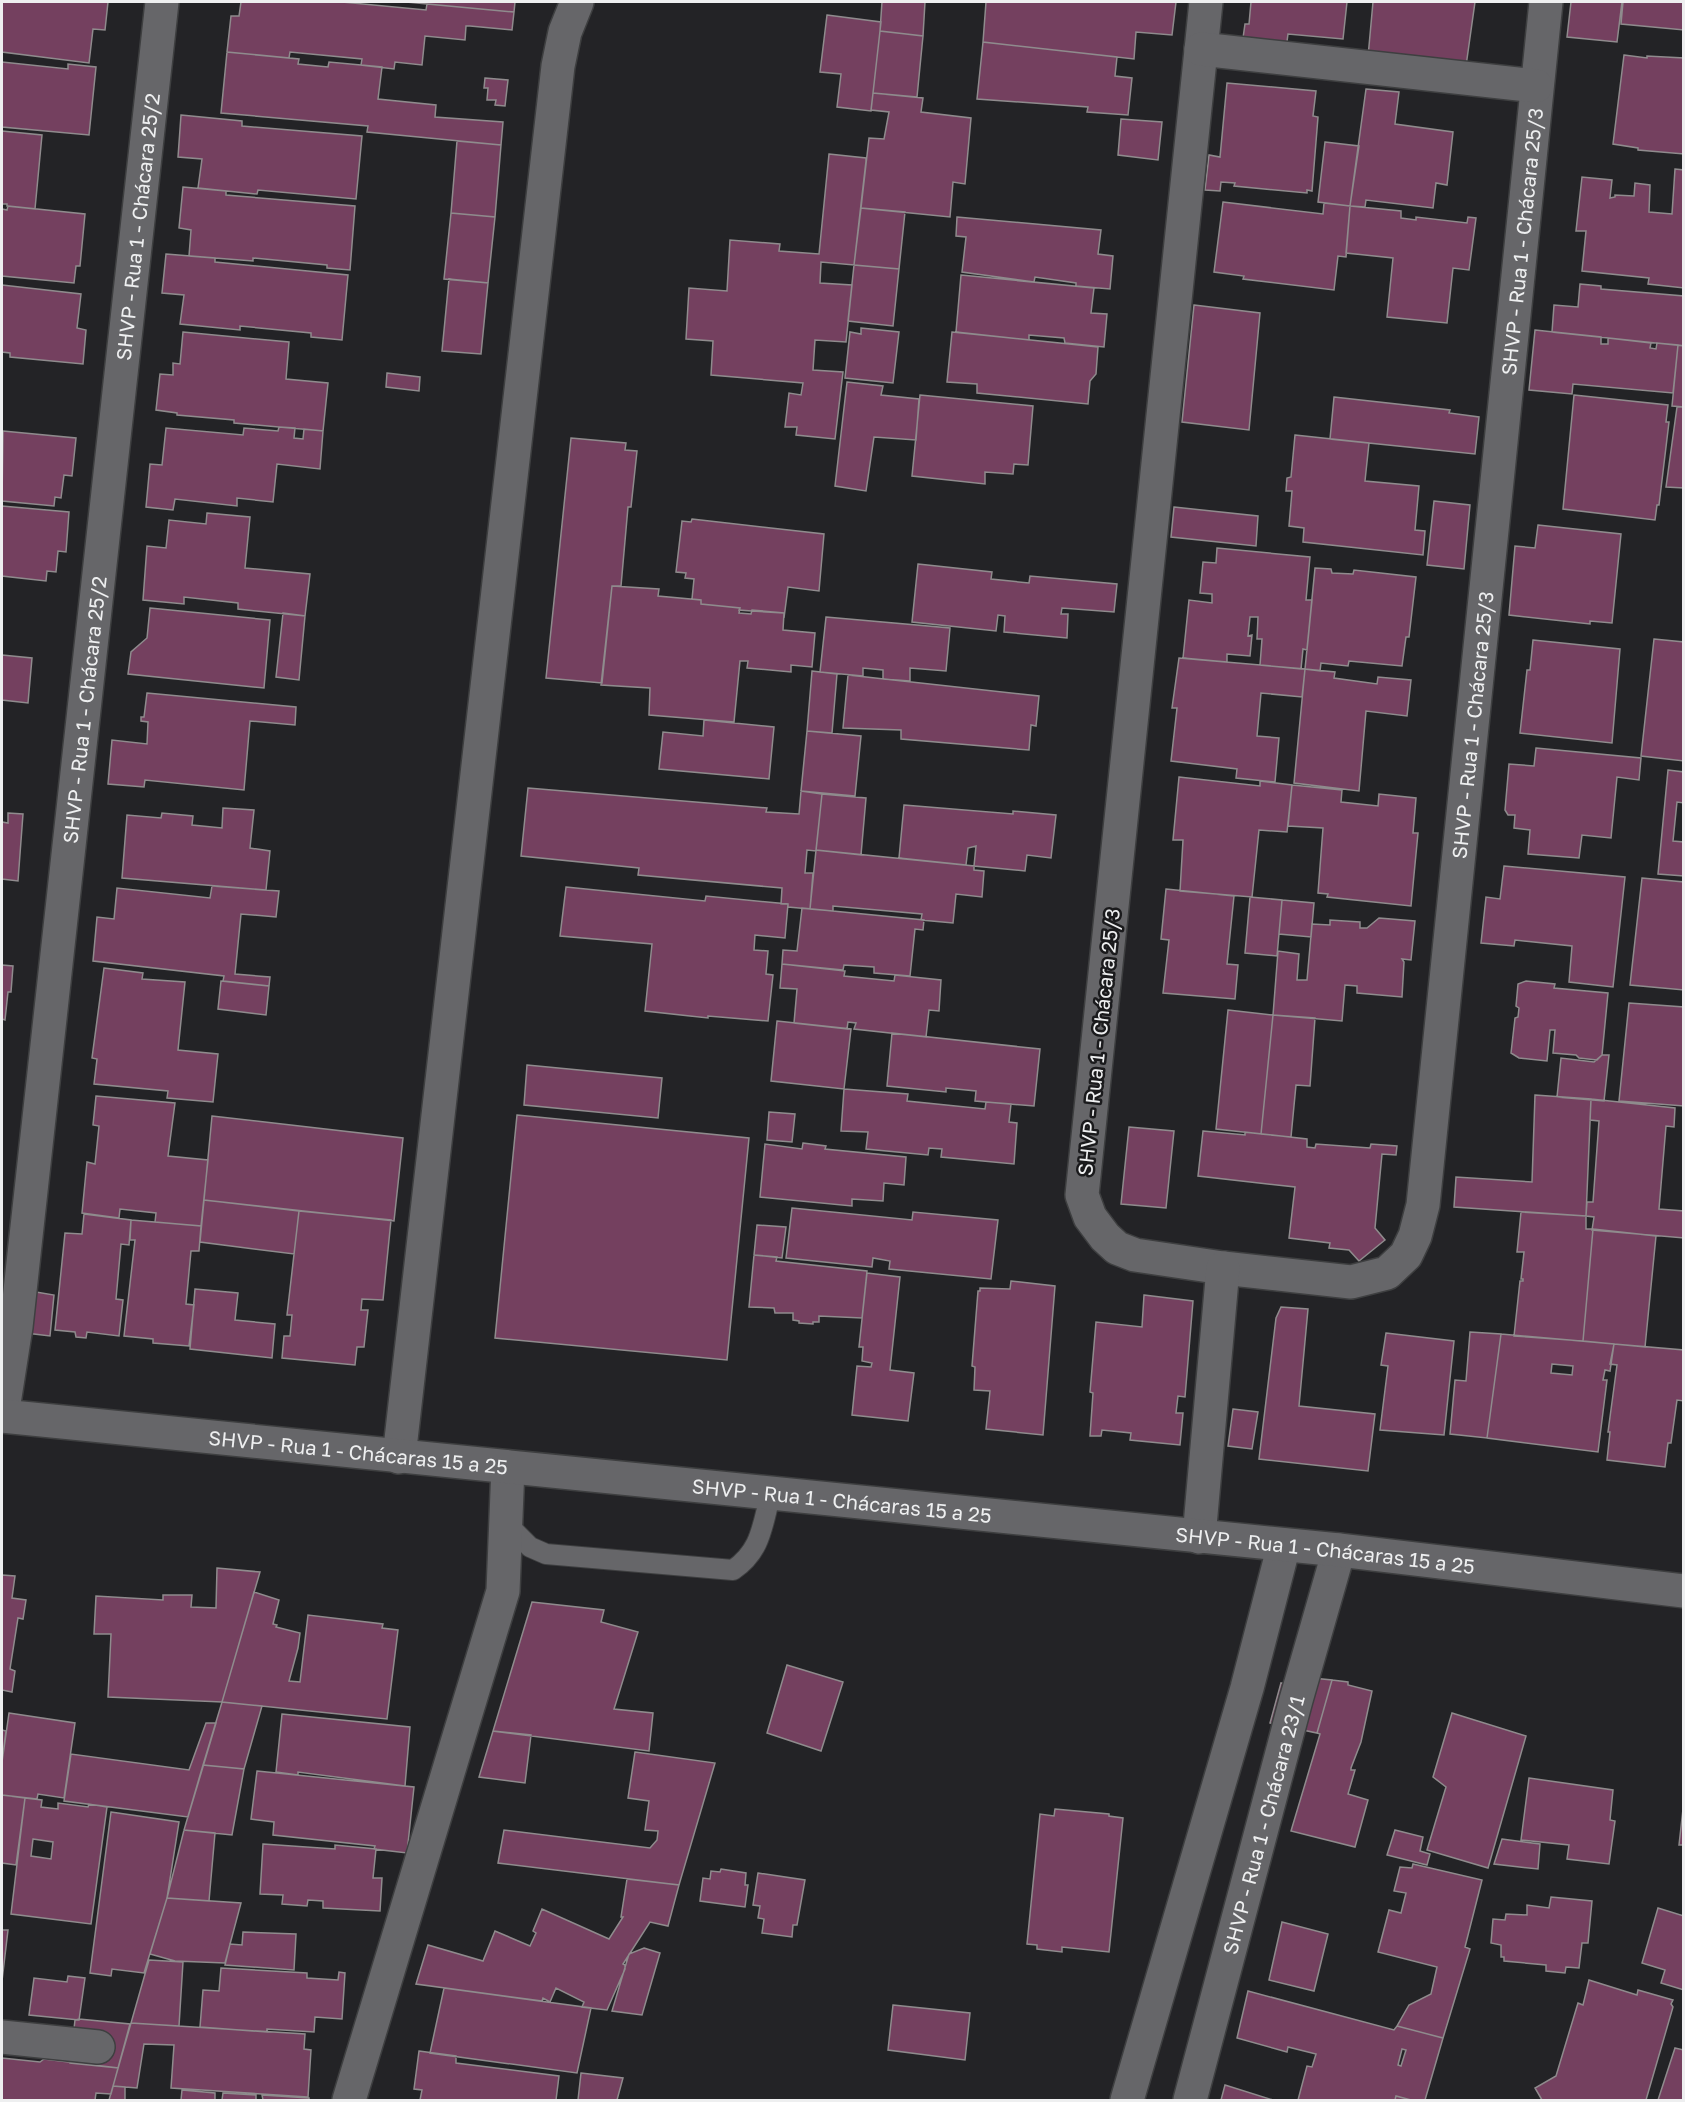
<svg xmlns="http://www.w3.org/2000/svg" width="1685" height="2102" viewBox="0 0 1685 2102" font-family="'Golos Text',sans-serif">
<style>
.building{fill:#74405f;stroke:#8f8b8d;stroke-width:1.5;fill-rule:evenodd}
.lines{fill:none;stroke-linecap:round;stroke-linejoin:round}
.service-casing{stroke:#3e3f40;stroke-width:22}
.minor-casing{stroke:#3e3f40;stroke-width:36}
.tertiary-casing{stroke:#3e3f40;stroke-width:36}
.service{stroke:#666669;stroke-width:20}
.minor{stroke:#666669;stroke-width:33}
.tertiary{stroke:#666669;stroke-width:33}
.labels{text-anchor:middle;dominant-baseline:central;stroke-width:5;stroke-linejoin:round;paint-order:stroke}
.street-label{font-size:20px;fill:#eeeff0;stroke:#1a1a1c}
</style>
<rect width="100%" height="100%" fill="#232326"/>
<path class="building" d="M2 2H108L105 30 93 29 89 63 2 52Z
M241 2H342L426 10 427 4 514 12 512 30 470 26H466L465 40 425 36 422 65 395 62 394 69 361 65 362 59 290 52 289 58 227 52 231 16H239Z
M406 2H515L514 12Z
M882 2H925L923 36 880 31Z
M986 2H1176L1172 35 1136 32 1134 59 983 42Z
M1251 2H1347L1343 39 1288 34 1286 49 1242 45 1245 24H1249Z
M1373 2H1475L1466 66 1368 57Z
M1571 2H1622L1617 42 1567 37Z
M1623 2H1684V30L1621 24Z
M827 15 881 22 871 111 837 107 841 74 820 72Z
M880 31 923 36 917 97 873 93Z
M983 42 1117 57 1115 76 1132 78 1128 115 1087 112 1088 107 977 99Z
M227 52 299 59 298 64 328 67 329 62 382 67 378 99 436 105 435 117 503 122 501 145 367 132 368 126 221 113Z
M1624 55 1647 58V56L1684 58V154L1638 150V148L1613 144Z
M2 62 68 69V64L96 67 89 135 2 127Z
M485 78 508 80 505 106 495 105 496 100H487L488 88H484Z
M1227 83 1316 91 1313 116 1318 117 1312 191 1307 190V193L1234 186 1235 183 1221 182 1220 191 1205 190 1209 155 1220 157Z
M1366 89 1399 92 1395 124 1453 132 1447 185 1436 183 1433 208 1366 200 1365 207 1350 206Z
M873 93 923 98 921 112 971 118 965 184 953 182 950 217 861 208 869 138 884 139 889 112 871 110Z
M181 115 242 121V126L362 136 356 199 258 190 257 194 198 188 202 159 178 157Z
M1121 119 1162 122 1158 160 1118 155Z
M2 131 42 135 35 209 7 206V204H2Z
M457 141 501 145 495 217 451 213Z
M1325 142 1359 146 1350 206 1318 202Z
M829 154 866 158V161L854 265 821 262 820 283 852 285 846 342 815 340 813 370 843 372 835 439 796 435 797 427H785L789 393 801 395 803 383 711 375 713 341 686 339 689 288 727 291 730 240 780 244 779 251 819 254Z
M1675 169 1684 170V288L1648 284 1649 278 1582 271 1586 231H1576L1582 177 1612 180 1610 198 1615 197V195L1634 196 1635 183 1650 185 1649 212 1672 214Z
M183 187 226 191V195L355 206 350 270 327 268V265L253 258V261L189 256 191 230 179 228Z
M1223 202 1323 214 1324 203 1350 206 1346 257 1338 256 1334 290 1243 279 1244 276 1214 272Z
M8 206 85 214 80 266H76L74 283 2 276V209L7 210Z
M1350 206 1401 211V218L1416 220V217L1467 223 1468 217 1476 218 1469 270 1453 268 1447 323 1387 317 1393 258 1346 253Z
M861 208 905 212 899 269 854 265Z
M451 213 495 217 488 283 444 279Z
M957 217 1101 230 1098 254 1113 256 1110 289 1076 286V283L1035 277 1034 282 962 272 966 237 956 236Z
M166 254 215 258V262L348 275 342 340 311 337V333L240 326V330L180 324 184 295 162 293Z
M854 265 899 269 893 326 848 321Z
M961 275 1094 288 1091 313 1107 314 1104 347 1065 343 1064 338 1029 335V340L956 332Z
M449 279 488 283 481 354 442 351Z
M1580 284 1601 286V289L1684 296V346L1552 332 1554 305 1578 307Z
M2 285 81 294 77 328 86 330 83 364 10 357V353L2 352Z
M1194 305 1260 313 1249 430 1182 422Z
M861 328 899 332 893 383 845 378 850 332 861 334Z
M1535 330 1601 337V344H1608V338L1651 343 1650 348 1656 349 1657 343 1678 345 1673 393 1573 384 1572 394 1529 390Z
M183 332 289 342 286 379 328 383 323 431 234 423V420L177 415V413L156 410 160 374 173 375V363L180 364Z
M952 332 1098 347 1096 374 1090 381 1088 404 977 393V384L947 382Z
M1678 345 1684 346V407L1672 406Z
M387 373 420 377 419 391 386 387Z
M847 382 883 386 881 395 919 399 916 440 874 437 866 491 835 486Z
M920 395 1033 406 1028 465 1014 464 1013 474 985 472V484L912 476Z
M1574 395 1668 405 1666 422H1669L1659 505H1657L1655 520 1563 509Z
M1334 397 1450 410 1449 413 1479 417 1475 454 1330 439Z
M1677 407H1684V488L1666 487Z
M279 427 295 428 294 438 303 439 304 429 323 431 320 469 277 464 273 502 237 498V506L175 499 173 510 146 507 150 464 162 465 166 428 243 435 244 428 278 431Z
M3 431 76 438 72 476 64 475 61 498 55 497 54 506 2 501Z
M1295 435 1369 443 1365 481 1419 486 1415 530 1425 531 1423 555 1303 542 1304 528 1289 526 1292 491H1286L1287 478 1291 477Z
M571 438 626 443 625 450 637 451 631 507H628L621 586H612L602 683 546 678Z
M1434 501 1470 505 1464 569 1427 565Z
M2 506 69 512 66 552 58 551 56 572 47 571 46 581 2 576Z
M1174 507 1258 516 1256 546 1171 537Z
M207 513 250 517 245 568 310 574 305 616 238 609V603L184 597V604L143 600 147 546 166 548 169 520 206 524Z
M692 519 824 534 819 591 788 587 784 618V613L752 611 739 610 740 608 701 604V600L692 599 694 579 685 578 686 573 676 572 682 521 691 522Z
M1538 525 1621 534 1612 623 1590 621V624L1509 615 1515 546 1535 548Z
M1217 548 1310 557 1306 600H1312L1307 650 1303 649 1301 669 1260 665 1262 639H1257L1258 617H1250L1248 636 1252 635 1250 656 1227 654V662L1183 658 1189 600 1212 603V594L1200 593 1203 562 1216 563Z
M918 564 992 572 991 579 1029 583 1030 576 1117 584 1114 612 1062 608 1061 614H1068L1067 638 1004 632 1005 616 998 615 996 631 912 622Z
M1315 568 1331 569 1332 573 1353 574 1354 570 1416 577 1409 637H1406L1402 666 1349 661 1348 666 1321 663 1320 671 1305 669Z
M612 586 659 589 658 596 701 600V604L740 608 739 613 751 614 752 610 784 613 783 630 815 633 812 667 791 665V672L747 668 748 661H740L734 722 649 715 650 688 601 685Z
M150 608 270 620 264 688 128 674 131 652 147 638Z
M283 613 305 616 299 680 276 677Z
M826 617 950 628 946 671 910 668V681L883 679V670L863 668V676L820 672Z
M1654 639 1684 642V761L1641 756Z
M1533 640 1620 649 1612 743 1520 733 1527 670H1530Z
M2 655 32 658 28 703 2 700Z
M1179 658 1305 669 1302 697 1261 693 1257 736 1279 738 1275 782 1236 778 1237 769 1171 761 1177 708H1172Z
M1305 669 1335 672 1334 678 1377 684 1378 677 1411 680 1407 716 1366 711 1359 791 1294 783Z
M812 671 837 674 832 733 807 731Z
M848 675 1039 696 1036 726 1031 725 1029 750 901 739V730L843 728Z
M147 693 296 707 295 725 250 721 244 790 145 780 144 787 108 784 112 740 147 744 148 722 141 721V717H144Z
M704 720 774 727 769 779 659 769 663 732 703 736Z
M807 731 861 736 855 796 801 791Z
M1536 748 1641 758 1639 780 1617 777 1611 838 1582 835 1579 858 1528 854 1530 830 1514 828 1515 815H1508L1505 810 1509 764 1534 766Z
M1668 770 1684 772V803L1677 802 1673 841 1684 842V876L1658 874Z
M1179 777 1260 786V781L1292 785 1287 832 1259 830 1252 897 1180 891 1183 840H1173Z
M1292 785 1342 790 1341 802 1378 806 1379 794 1416 798 1413 833H1418L1411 906 1327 897 1328 894 1318 893 1323 828 1288 826Z
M528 788 767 808 766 812 799 814 801 791 822 794 816 851 807 850 805 873H813L810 909 788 907V904H781L782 888 638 875 639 868 521 856Z
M822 794 866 798 861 855 816 850Z
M904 805 1013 814V811L1056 815 1051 858 1027 855 1025 871 974 866 976 846 968 848 966 865 899 858Z
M223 808 254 810 250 848 270 851 266 890 122 878 127 815 161 818 162 813 193 816 192 825 222 828Z
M8 813 23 814 18 881 2 879V822L8 823Z
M816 850 974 866V870L984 871 982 897 956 894 953 923 921 920 922 914 833 906V911L810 909Z
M1504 866 1625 877 1613 987 1569 982 1572 946 1515 940 1514 946 1481 943 1486 897 1500 899Z
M1642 878 1684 882V990L1630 985Z
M212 886 279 891 276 917 241 914 235 974 270 977 269 986 223 981 224 976 93 961 97 917 114 919 117 888 210 898Z
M566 887 705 901 706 896 788 904 785 938 755 935 754 950 768 951 766 974 773 975 768 1021 708 1016V1018L645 1011 652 944 560 936Z
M1166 889 1234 896 1227 964 1238 965 1235 999 1163 993 1169 940 1161 939Z
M1250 897 1282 900 1277 956 1245 953Z
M1282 900 1314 903 1311 937 1279 934Z
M802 908 924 920 923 930 915 929 910 976 874 973V967L844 965 843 970 782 964 783 950 797 951Z
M1379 918 1415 921 1411 960 1402 959 1404 962 1402 997 1357 993V986L1345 985 1342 1021 1273 1015 1278 951 1299 954 1297 980H1307L1312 924 1330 925V920L1360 922V928H1367Z
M782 964 845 971 844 976 894 981 895 975 941 980 939 1011 929 1010 926 1037 854 1029 856 1023 848 1022 847 1029 794 1023 797 989 780 988Z
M2 965 13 966 11 992H8L5 1020 2 1019Z
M104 968 143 973 142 979 185 982 178 1050 218 1054 213 1102 167 1098 168 1091 94 1084 97 1059 92 1058Z
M221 981 269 986 266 1015 218 1009Z
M1526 981 1555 984 1554 988 1608 993 1602 1055 1597 1060 1579 1058 1576 1055 1553 1053 1555 1030H1550L1547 1061 1519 1058 1511 1053 1515 1018 1518 1017 1519 1008 1516 1006 1518 984Z
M1629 1003 1684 1007V1106L1619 1101Z
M1228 1010 1273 1015 1261 1134 1216 1129Z
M1273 1015 1315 1018 1310 1086 1296 1085 1291 1137 1261 1134Z
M777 1021 851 1029 844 1089 771 1081Z
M892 1033 1040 1049 1034 1106 975 1101 976 1091 946 1088V1092L887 1086Z
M1602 1055H1609L1604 1101 1557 1097 1561 1058 1594 1062Z
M527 1065 662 1078 658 1118 524 1105Z
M844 1089 908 1094 907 1101 985 1109 986 1102 1011 1104 1009 1122 1017 1123 1014 1164 941 1157 942 1149 929 1148 928 1155 866 1149 868 1132 841 1131Z
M1535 1095 1591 1099 1586 1216 1454 1207 1456 1177 1532 1182Z
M96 1096 175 1103 168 1156 208 1160 201 1226 155 1222 156 1213 120 1209 119 1218 82 1213 87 1162 95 1164 99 1126 93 1125Z
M1591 1099 1675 1108 1674 1127 1666 1126 1659 1209 1684 1211V1238L1592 1230 1594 1217 1586 1216 1587 1202H1593L1599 1121 1590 1120Z
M769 1112 795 1114 792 1142 767 1140Z
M517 1115 749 1138 727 1360 495 1338Z
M212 1116 403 1138 394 1221 204 1200Z
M1129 1127 1174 1131 1166 1208 1121 1204Z
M1203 1131 1245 1135V1132L1307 1139V1147L1315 1148 1316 1144 1370 1148 1371 1144 1397 1146 1396 1155 1382 1154 1375 1228 1385 1240 1359 1261 1349 1250 1329 1248 1330 1243 1289 1238 1295 1187 1198 1176Z
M803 1143 826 1146 825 1149 906 1157 904 1185 884 1183 883 1201 852 1199V1206L760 1197 765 1144 802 1149Z
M204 1200 299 1211 294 1254 200 1242Z
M792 1208 912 1220 913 1212 998 1220 991 1279 889 1269 890 1261 873 1258 872 1267 786 1258Z
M299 1211 391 1220 383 1300 362 1299 361 1310H368L364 1347H357L355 1365 282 1358 284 1336H290L292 1315H287Z
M1521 1212 1586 1216V1229H1593L1583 1341 1514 1336 1520 1281H1523V1279H1521L1524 1252H1517Z
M84 1214 131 1220 129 1245 121 1244 116 1299 123 1300 119 1336 87 1332 86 1338 76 1337 75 1332 55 1330 65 1233 82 1234Z
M131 1220 201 1226 199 1251H191L186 1304 194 1305 189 1346 153 1343V1339L124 1336 135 1240H130Z
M757 1225 786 1227 782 1258 754 1255Z
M1593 1229 1656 1236 1645 1347 1583 1341Z
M754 1255 777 1257 776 1261 867 1271 862 1318 819 1316V1322H813V1324L799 1323V1321L793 1320V1313H775L774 1308 749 1307Z
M867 1273 900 1277 890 1370 914 1373 908 1421 852 1415 857 1366 871 1367 872 1363 862 1361 863 1347H859Z
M1011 1281 1055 1286 1043 1435 986 1429 990 1391 974 1390 975 1367 972 1366 978 1291H980V1288L1010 1289Z
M195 1289 238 1293 235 1320 275 1324 272 1358 190 1349Z
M36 1292 54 1295 50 1336 26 1333Z
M1144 1295 1193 1301 1185 1397 1178 1396 1176 1413H1183L1180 1445 1130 1440 1131 1433 1102 1430 1101 1436H1090L1093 1393 1090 1392 1096 1322 1142 1327Z
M1281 1307 1308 1309 1299 1406 1375 1414 1368 1471 1259 1459 1276 1318Z
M1470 1332 1501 1334 1487 1438 1450 1434 1455 1380 1466 1381Z
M1386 1333 1454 1341 1444 1435 1380 1430 1388 1366 1381 1365Z
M1501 1334 1614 1344 1610 1371 1605 1370 1603 1380H1607L1598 1452 1487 1438ZM1552 1364 1573 1366 1572 1375 1551 1373Z
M1614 1344 1684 1350V1401L1677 1400 1671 1443H1668L1665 1467 1607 1460 1610 1432H1608L1617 1365 1610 1364Z
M1233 1409 1258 1412 1252 1449 1228 1446Z
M217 1568 260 1572 222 1702 108 1697 111 1634H94L96 1596 163 1600V1595H192L191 1607 216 1608Z
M2 1575 15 1576 12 1598 26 1600 23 1619 18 1618 10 1669 15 1671 12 1692 2 1690Z
M254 1592 279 1600 273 1624 277 1625 276 1627 300 1633 298 1648 289 1681 300 1682 308 1615 383 1624 382 1628 398 1630 387 1719 222 1702Z
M532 1602 604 1610 601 1622 638 1632 614 1709 653 1713 649 1751 493 1731Z
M787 1665 843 1682 821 1751 767 1733Z
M1312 1678 1332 1680 1317 1733 1270 1723 1281 1683 1309 1689Z
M1332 1680 1348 1682V1685L1372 1691 1361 1742 1351 1768V1770H1355L1348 1794 1368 1800 1355 1847 1291 1831 1320 1734 1317 1733Z
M222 1702 262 1706 244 1769 203 1765Z
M9 1713 75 1723 64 1798 38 1794 37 1799 2 1795V1762Z
M1452 1713 1526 1736 1488 1868 1427 1850 1446 1787 1433 1777Z
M282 1714 410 1727 405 1786 298 1772V1775L276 1772Z
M206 1723H216L188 1817 64 1801 71 1754 189 1770Z
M2 1730 6 1731 2 1762Z
M493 1731 531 1735 525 1783 479 1777Z
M635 1752 715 1763 679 1885 498 1863 504 1830 650 1848 657 1840 658 1831 645 1830 649 1801 628 1798Z
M203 1765 244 1769 232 1835 184 1830Z
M257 1771 414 1787 407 1853 374 1849 375 1846 273 1835 274 1822 251 1819Z
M1529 1778 1613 1790 1610 1820 1615 1821 1609 1864 1567 1859 1569 1845 1521 1840Z
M2 1795 25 1798 16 1865 2 1863Z
M25 1798 42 1800 41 1807 58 1809V1803L88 1807 89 1804 107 1807 91 1924 11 1914ZM33 1839 53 1842 51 1859 31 1856Z
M1684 1800V1845H1679Z
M1055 1809 1109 1814V1816L1123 1818 1109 1952 1062 1947V1952L1037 1949V1945L1027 1944 1040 1814 1054 1816Z
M111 1812 179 1822 167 1898 144 1973 112 1969 111 1976 90 1973Z
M184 1830 215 1833 209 1901 167 1898Z
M1395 1830 1423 1837 1420 1851 1430 1854 1427 1865 1387 1855Z
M1502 1839 1540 1844 1538 1869 1494 1864Z
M263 1844 335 1849V1845L376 1849 373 1878H382L380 1911 323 1908V1901L308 1900 307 1906 282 1904 283 1895 260 1894Z
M1413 1864 1482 1880 1465 1947 1470 1949 1443 2038 1397 2026 1409 2005 1431 1994 1437 1967 1378 1952 1389 1910 1401 1913 1406 1893 1394 1891 1400 1867 1412 1868Z
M721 1869 746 1873 745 1885H748L745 1907 700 1901 703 1878 710 1879 711 1871 720 1872Z
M758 1873 805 1880 797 1925H793L792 1937 762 1933 764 1919 758 1918 760 1906 753 1905Z
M627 1879 679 1885 668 1926 650 1922 623 1964 625 1965V1969L607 2010 582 2007 584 2002 556 1988 550 2002 543 1998 542 2001 416 1984 428 1945 483 1961 495 1931 530 1946 536 1933 533 1931 542 1909 609 1939 623 1917H621Z
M1551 1897 1592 1901 1588 1943H1582L1579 1968 1566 1967 1565 1973 1546 1971V1965L1504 1961V1957H1501V1945L1491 1943 1493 1919 1505 1920 1506 1914 1527 1915V1905L1549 1908Z
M167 1898 241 1903 225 1963 175 1961 150 1954Z
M1658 1908 1684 1916V1990L1661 1983 1665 1970 1642 1963Z
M1282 1922 1328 1934 1314 1991 1269 1980Z
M2 1930H8L2 1981Z
M243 1932 296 1934 294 1970 225 1965 230 1944 242 1945Z
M644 1948 660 1953 642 2015 612 2011 629 1954Z
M149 1960 183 1962 179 2026 131 2023Z
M221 1968 307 1973V1978L338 1980 339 1972 345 1973 342 2019 315 2017 314 2032 267 2029V2032L200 2027 203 1990 219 1991Z
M68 1976 85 1978 79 2020 29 2015 34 1978 67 1982Z
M1589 1980 1637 1995 1638 1990 1673 2000 1671 2004 1673 2007 1646 2100H1542L1535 2088 1556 2076 1578 2003 1583 2005Z
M444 1988 591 2008 577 2073 430 2053Z
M1248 1991 1394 2030 1397 2026 1443 2038 1425 2100H1411L1396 2096 1395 2100H1298L1307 2066 1312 2067 1316 2054 1288 2047 1287 2052 1237 2038ZM1402 2049 1406 2050 1401 2066 1398 2065Z
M893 2005 970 2013 965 2060 888 2050Z
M79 2019 130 2024 118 2068 70 2063 75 2020Z
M131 2023 305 2034 304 2049 311 2050 308 2097 171 2088 174 2045 144 2044 137 2088 113 2086Z
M1675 2048 1684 2050V2100H1658Z
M419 2051 456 2056V2063L559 2076 556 2100H420L422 2090 414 2089Z
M2 2058 40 2062 44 2059 118 2068 111 2094 96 2093 95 2100H2Z
M581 2073 623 2078 617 2100H578Z
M1225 2085 1273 2100H1221Z
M113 2086 125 2087V2100H109Z
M182 2090 215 2093V2100H181Z
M223 2093 256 2095V2100H222Z
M262 2095 309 2098V2100H263Z
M1396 2096 1411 2100H1395Z"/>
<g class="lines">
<g class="service-casing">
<path id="service" d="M506 1523 530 1547 546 1554 733 1570C762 1550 762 1525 771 1493"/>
</g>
<g class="minor-casing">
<g id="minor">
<path id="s1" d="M1206 2 1082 1195 1090 1217 1105 1237 1117 1248 1135 1255 1223 1268 1351 1282 1387 1273 1406 1255 1415 1236 1423 1205 1546 2"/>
<path d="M1201 49 1536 86"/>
<path id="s2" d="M2 1416 16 1327 162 2"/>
<path d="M399 1457 558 66 565 32 577 2"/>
<path d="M1199 1537 1223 1268"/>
<path d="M2 2037 98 2047"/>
<path d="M349 2100 503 1591 508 1467"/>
<path d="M1127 2100 1247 1688 1284 1545"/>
<path id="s3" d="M1190 2100 1296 1700 1339 1550"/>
</g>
</g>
<g class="tertiary-casing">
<g id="tertiary">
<path id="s4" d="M2 1416 1339 1550 1684 1591"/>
</g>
</g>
<use href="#service" class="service"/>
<use href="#minor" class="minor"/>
<use href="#tertiary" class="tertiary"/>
</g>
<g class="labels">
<g class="street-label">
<text stroke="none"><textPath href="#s2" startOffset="1197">SHVP - Rua 1 - Chácara 25/2</textPath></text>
<text stroke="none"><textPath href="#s1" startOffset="2586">SHVP - Rua 1 - Chácara 25/3</textPath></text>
<text stroke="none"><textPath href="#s2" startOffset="711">SHVP - Rua 1 - Chácara 25/2</textPath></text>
<text stroke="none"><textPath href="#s1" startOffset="2100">SHVP - Rua 1 - Chácara 25/3</textPath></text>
<text transform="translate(1098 1042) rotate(-84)">SHVP - Rua 1 - Chácara 25/3</text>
<text stroke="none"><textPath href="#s4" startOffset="358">SHVP - Rua 1 - Chácaras 15 a 25</textPath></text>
<text stroke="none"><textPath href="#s4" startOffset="844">SHVP - Rua 1 - Chácaras 15 a 25</textPath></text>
<text stroke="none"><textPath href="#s4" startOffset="1330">SHVP - Rua 1 - Chácaras 15 a 25</textPath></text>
<text stroke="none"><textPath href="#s3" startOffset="285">SHVP - Rua 1 - Chácara 23/1</textPath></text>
</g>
</g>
<rect width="1685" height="2102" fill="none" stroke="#eeeff0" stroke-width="6"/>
</svg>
